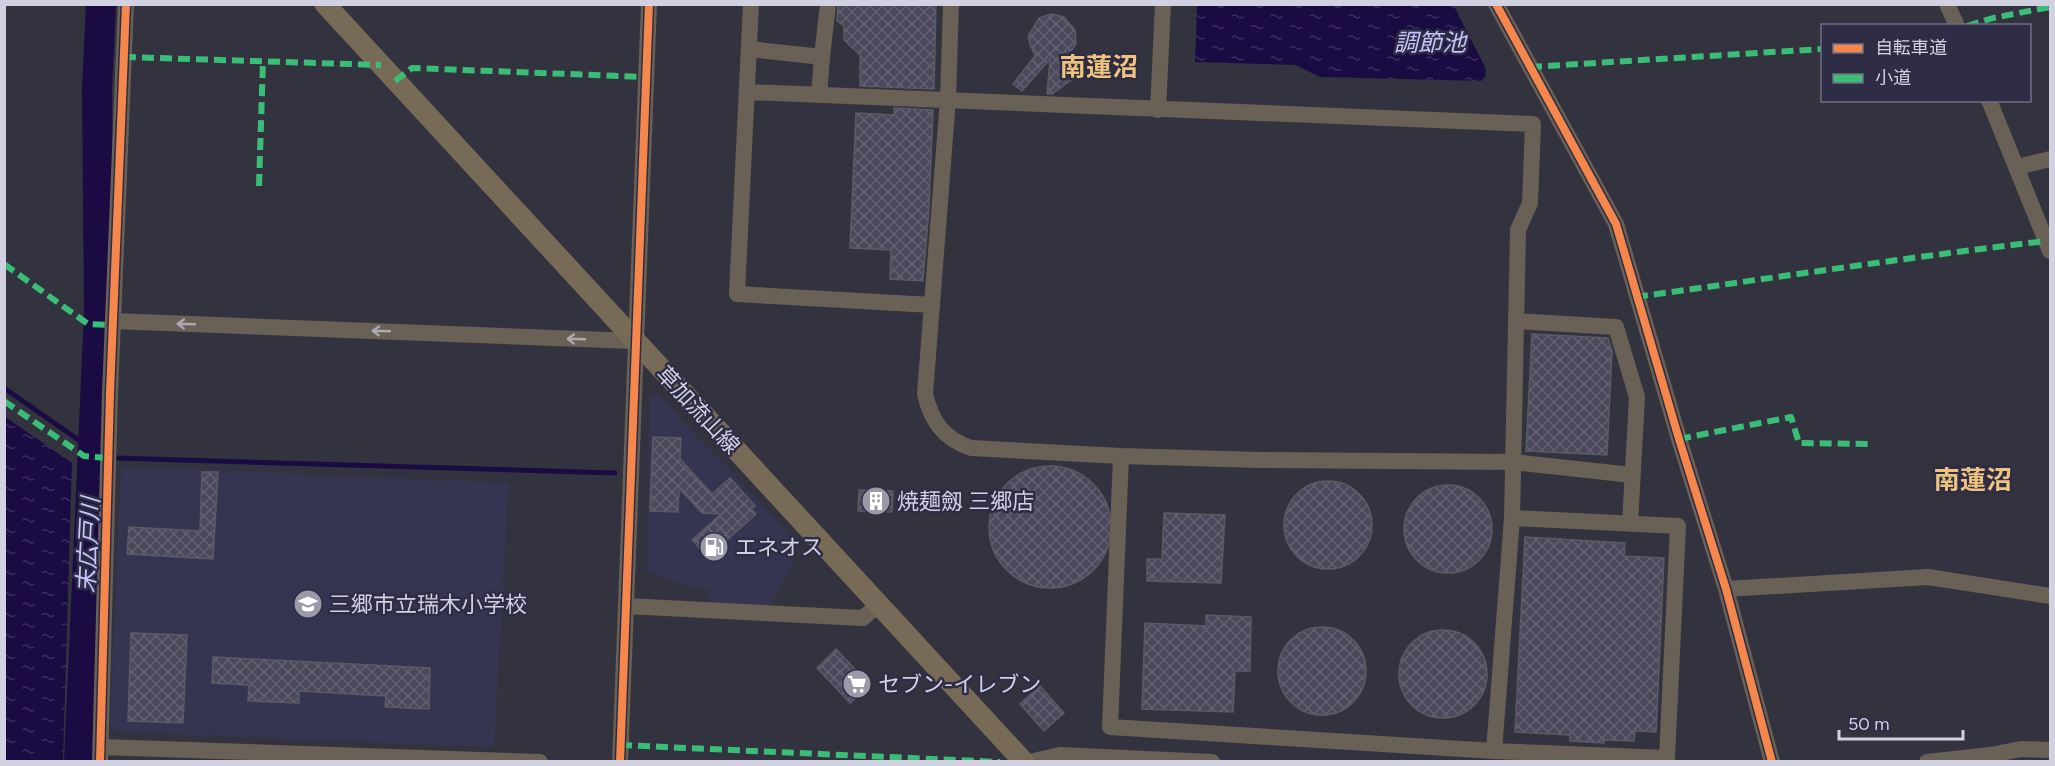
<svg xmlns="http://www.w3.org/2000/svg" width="2055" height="766" viewBox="0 0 2055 766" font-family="Figtree,'Noto Sans JP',sans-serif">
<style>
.built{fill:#363551}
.water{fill:url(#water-ripples)}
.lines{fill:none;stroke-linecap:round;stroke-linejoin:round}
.stream{stroke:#1a0c43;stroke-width:5}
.river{stroke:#1a0c43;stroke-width:30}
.building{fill:url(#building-cross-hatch);stroke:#5a5a65;stroke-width:1.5}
.minor{stroke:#696156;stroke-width:16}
.major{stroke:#776a57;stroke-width:21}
.quiet{stroke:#3abd76;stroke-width:6;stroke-dasharray:12 6;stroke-linecap:butt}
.cycleway-casing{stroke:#2e2d45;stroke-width:11}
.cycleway{stroke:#f5874c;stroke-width:8}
.oneway{stroke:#adaab0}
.labels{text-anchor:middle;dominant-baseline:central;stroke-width:5;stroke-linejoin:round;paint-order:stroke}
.street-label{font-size:22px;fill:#d1d1e1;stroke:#2e2d45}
.poi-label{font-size:22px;fill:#d1d1e1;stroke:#2e2d45;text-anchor:start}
.water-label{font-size:24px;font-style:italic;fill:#c5c4fd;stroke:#2e2d45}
.quarter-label{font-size:26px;font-weight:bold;fill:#eec37e;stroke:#2e2d45}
</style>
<defs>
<pattern id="water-ripples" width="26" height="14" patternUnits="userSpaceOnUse" patternTransform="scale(1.5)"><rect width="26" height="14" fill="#1a0c43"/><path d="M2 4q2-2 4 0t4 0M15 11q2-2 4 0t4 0" fill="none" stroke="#3a2e5e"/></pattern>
<pattern id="building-cross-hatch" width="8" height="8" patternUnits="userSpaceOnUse" patternTransform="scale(1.5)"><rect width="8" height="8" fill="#4a485a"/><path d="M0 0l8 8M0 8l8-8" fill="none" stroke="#636171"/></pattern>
</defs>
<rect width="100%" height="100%" fill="#33333f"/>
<path class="built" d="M658 394 796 541 794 557 789 572 769 606 707 602 709 589 687 586 647 572 650 396Z
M121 466 509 483 494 747 118 732 110 725Z"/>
<path class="water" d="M1453 4 1486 69 1485 77 1481 81 1320 77 1295 65 1195 62 1197 5Z
M4 416 72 463 63 761H5Z"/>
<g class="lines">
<path class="stream" d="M4 388 93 450
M116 458 615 473"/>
<path class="river" d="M79 762 99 312 97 90 101 4"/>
</g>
<path class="building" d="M838 4H936L934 89 860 86V55L844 40V26L837 21Z
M1051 14 1064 17 1075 30 1076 44 1067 57 1078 75 1052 94H1047L1050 59 1022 91 1013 84 1035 56 1030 44 1028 36 1039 18Z
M894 108 933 110 929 207 923 281 890 279 891 250 850 248 856 113 894 115Z
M1532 334 1608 338 1612 351 1607 455 1526 451Z
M653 437 681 438 680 459 712 494 730 478 755 506 751 509 756 514 708 557 692 540 721 514 702 513 679 488 678 512 650 511Z
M989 527a61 61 0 1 1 122 0a61 61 0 1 1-122 0Z
M202 472H218L213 559 127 554 129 527 200 531Z
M1284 525a44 44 0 1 1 88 0a44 44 0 1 1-88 0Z
M1404 529a44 44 0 1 1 88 0a44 44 0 1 1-88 0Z
M859 490 893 491 892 512 858 511Z
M1164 513 1225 515 1221 583 1147 581V559H1162Z
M1525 537 1625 543 1624 556 1664 558 1656 732 1635 731 1634 741 1604 740V743L1570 741V735L1515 732Z
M1206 615 1251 617 1250 671H1235L1233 712 1142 709 1145 623 1206 626Z
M1278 671a44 44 0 1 1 88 0a44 44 0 1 1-88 0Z
M1399 674a44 44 0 1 1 88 0a44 44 0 1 1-88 0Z
M131 633 187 635 183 723 128 721Z
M836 649 870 685 850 703 817 668Z
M213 657 430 668 429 709 385 707 386 696 299 691V703L248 701 249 685 212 683Z
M1040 686 1064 713 1044 731 1020 704Z"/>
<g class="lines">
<path class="minor" d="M751 4 737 294 932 305
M951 4 948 99 925 394C931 421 944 439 971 448L1121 456 1259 460 1513 462 1632 475
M1496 4 1616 224 1679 439 1726 589 1772 762
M1947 4 1957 26
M749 49 822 57 828 4
M747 92 1533 124 1530 203 1518 230 1512 518 1494 751
M819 95 822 57
M1989 100 2050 251
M1158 110 1163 4
M2017 167 2050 159
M113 321 634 341
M1516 321 1616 327 1637 397 1630 524
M1121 456 1110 727 1494 751 1667 758 1678 526 1512 518
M1726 589 1928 577 2050 596
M626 606 863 618 878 605
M101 747 540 762
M100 762 110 393 126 4
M620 762 649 4
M1029 762 1060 755 1212 762
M1927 762 1990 755 2021 749 2050 750"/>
<path class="major" d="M325 4 1024 762"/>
<path class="quiet" d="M1967 26 1993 18 2050 7
M124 57 381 65
M1530 67 1822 49
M395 81 412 68 646 77
M259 186 263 61
M4 264 88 324 113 325
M1636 297C1773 278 1909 257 2046 241
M4 401 84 456 108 458
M1679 439 1791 417 1799 443 1868 444
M620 745 1000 762"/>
<g class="cycleway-casing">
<path id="cycleway" d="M1496 4 1616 224 1679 439 1726 589 1772 762
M100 762 110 393 126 4
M620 762 649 4"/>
</g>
<use href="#cycleway" class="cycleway"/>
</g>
<defs><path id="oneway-shaft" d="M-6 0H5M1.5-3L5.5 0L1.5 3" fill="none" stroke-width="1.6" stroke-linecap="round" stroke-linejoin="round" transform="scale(1.5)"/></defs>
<g class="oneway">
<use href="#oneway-shaft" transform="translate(186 324) rotate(-178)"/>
<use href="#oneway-shaft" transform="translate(381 331) rotate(-178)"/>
<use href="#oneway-shaft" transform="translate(576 339) rotate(-178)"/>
</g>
<defs>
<g id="building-disc" transform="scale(1.5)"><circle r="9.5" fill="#9a9aa8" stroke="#2e2d45"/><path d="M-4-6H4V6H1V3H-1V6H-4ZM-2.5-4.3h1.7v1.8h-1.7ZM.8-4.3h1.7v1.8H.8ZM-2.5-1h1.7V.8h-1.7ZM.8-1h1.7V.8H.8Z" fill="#fff"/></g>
<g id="fuel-disc" transform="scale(1.5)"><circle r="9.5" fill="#9a9aa8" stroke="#2e2d45"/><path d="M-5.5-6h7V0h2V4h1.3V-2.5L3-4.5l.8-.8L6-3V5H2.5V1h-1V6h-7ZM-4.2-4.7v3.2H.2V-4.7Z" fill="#fff"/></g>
<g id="school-disc" transform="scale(1.5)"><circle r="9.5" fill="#9a9aa8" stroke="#2e2d45"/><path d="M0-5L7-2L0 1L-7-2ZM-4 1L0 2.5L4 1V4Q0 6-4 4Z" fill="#fff"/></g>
<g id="supermarket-disc" transform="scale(1.5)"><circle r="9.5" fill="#9a9aa8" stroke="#2e2d45"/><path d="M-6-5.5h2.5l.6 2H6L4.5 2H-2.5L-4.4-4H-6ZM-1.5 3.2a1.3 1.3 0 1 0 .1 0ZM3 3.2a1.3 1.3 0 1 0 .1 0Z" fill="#fff"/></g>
</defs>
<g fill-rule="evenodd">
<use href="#building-disc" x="876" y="501"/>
<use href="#fuel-disc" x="714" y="547"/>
<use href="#school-disc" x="308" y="604"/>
<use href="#supermarket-disc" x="857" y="684"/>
</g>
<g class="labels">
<g class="street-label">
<text transform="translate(698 410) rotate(47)">草加流山線</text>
</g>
<g class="poi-label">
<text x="897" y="501">焼麺劔 三郷店</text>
<text x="735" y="547">エネオス</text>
<text x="329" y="604">三郷市立瑞木小学校</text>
<text x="878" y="684">セブン-イレブン</text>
</g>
<g class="water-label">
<text x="1430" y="42">調節池</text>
<text transform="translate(88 545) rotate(-87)">末広戸川</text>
</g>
<g class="quarter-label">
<text x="1099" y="67">南蓮沼</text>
<text x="1973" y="480">南蓮沼</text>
</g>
</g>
<rect width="2055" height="766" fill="none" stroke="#d1d1e1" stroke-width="12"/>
<rect x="1821" y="24" width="210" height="78" fill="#2e2d45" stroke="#6f6f83" stroke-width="1.5"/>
<rect x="1833" y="44" width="30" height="9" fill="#f5874c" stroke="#6f6f83" stroke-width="1.5"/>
<text x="1875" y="54" font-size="18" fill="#d1d1e1">自転車道</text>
<rect x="1833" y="74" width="30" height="9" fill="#3abd76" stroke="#6f6f83" stroke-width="1.5"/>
<text x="1875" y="84" font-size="18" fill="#d1d1e1">小道</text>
<path d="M1839 730v9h124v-9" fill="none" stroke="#d1d1e1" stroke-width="3"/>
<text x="1848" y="730" font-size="18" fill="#d1d1e1" stroke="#2e2d45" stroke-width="4.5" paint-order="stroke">50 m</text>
</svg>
